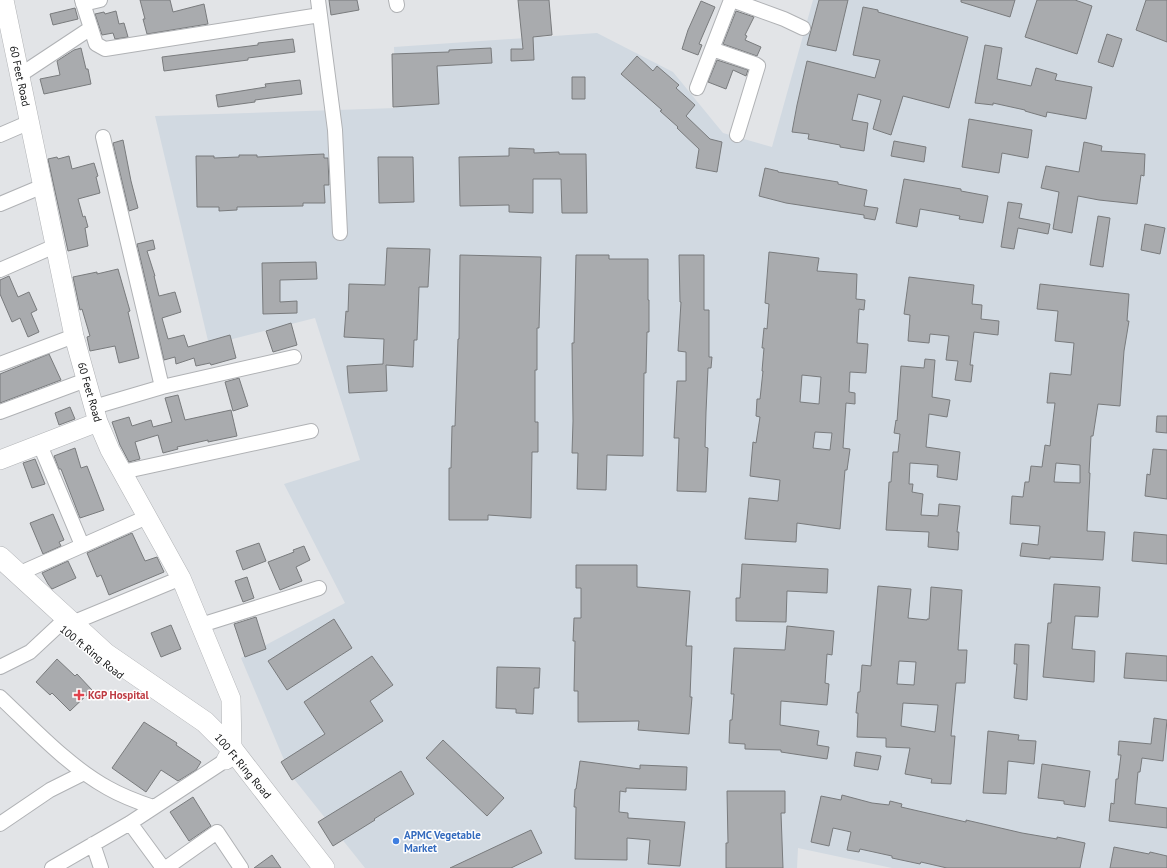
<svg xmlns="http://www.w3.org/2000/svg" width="1167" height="868" viewBox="0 0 1167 868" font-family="'PT Sans',sans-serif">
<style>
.built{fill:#d1d9e1}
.building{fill:#a9abae;stroke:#797b7d;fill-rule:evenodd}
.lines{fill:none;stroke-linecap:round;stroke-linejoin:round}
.street-casing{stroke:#b0b2b5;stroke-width:16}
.secondary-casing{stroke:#b0b2b5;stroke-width:20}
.primary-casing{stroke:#b0b2b5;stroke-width:22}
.street{stroke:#fff;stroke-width:14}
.secondary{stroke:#fff;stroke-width:19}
.primary{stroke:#fff;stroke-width:21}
.health-dot{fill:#e0444e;stroke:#fff;stroke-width:1.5}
.shop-dot{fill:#3f7fe0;stroke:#fff;stroke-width:1.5}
.labels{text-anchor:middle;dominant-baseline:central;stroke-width:3;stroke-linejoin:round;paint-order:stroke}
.street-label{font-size:11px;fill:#111213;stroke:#fff}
.health-label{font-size:11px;font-weight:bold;fill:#be3a42;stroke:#fff;text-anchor:start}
.shop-label{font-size:11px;font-weight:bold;fill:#366cbe;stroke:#fff;text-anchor:start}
</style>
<rect width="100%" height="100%" fill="#e2e4e7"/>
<path class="built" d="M813 0H1167V868H892L798 848 797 868H365L290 774 241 658 345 603 284 484 360 460 315 318 209 345 155 116 396 108 394 47 597 33 673 72 723 133 772 147Z"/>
<path class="building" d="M140 0H170L173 12 204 4 208 24 147 34 143 19H145Z
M329 0H357L359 10 331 15Z
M518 0H549L552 35 533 37 534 60 511 61V49H523Z
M819 0H848L836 51 807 45Z
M961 0H1015L1010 17 961 2Z
M1037 0H1075L1092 6 1077 54 1025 37Z
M1146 0H1167V42L1136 30Z
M701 1 715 7 699 44 702 45 698 55 682 49 688 30Z
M863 7 878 10V12L968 37 949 108 903 96 891 135 873 129 881 100 858 94 852 120 868 123 864 151 840 147V145L808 139 809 134 792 132 797 105 807 61 875 78 880 60 853 55Z
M75 8 78 19 53 25 50 14Z
M116 11 119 24 124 23 128 37 115 39 113 33 102 35 95 14 104 12 105 14Z
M736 11 754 17 745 35 747 36 745 40 761 47 757 56 723 44Z
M1107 34 1122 39 1113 67 1098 62Z
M293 39 295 52 248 58V60L164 71 162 57 258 45V43Z
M985 45 1002 48 997 79 1031 86 1036 68 1057 74 1055 80 1092 87 1086 119 1047 112 1046 117 1025 111V110L993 103V105L975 103Z
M81 48 86 69H88L91 84 44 94 40 79 60 75 57 61 74 50Z
M491 48 492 63 437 66 439 104 393 107 392 54 449 52V50Z
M637 56 653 71 657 66 679 85 676 88 695 105 686 116 710 139 722 142 717 172 696 168 699 149 677 128 678 127 660 111 662 110 621 74Z
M717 60 748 70 746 76 733 70 726 89 708 82Z
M572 77H585V99H572Z
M300 80 302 94 255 100V102L218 107 216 95 266 87 265 84Z
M969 119 1032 130 1028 158 1002 153 999 173 962 167Z
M123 140 131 181 138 208 129 211 113 143Z
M894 141 926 147 924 162 891 156Z
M1084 142 1102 146 1101 151 1145 154 1144 176 1141 175 1137 204 1099 200 1078 196 1072 233 1053 229 1059 192 1041 188 1046 166 1079 172Z
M509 148 534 149V153L559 152V154H586L587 213H562L561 179H533V213L509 212V205L460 206 459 157 509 156Z
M324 154V158H328L329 185H324L325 203H303V206L237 207V210L219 211V207H197L196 156H214V158L239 157V155H257V157Z
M69 156 72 169 94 163 98 176 96 177 100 193 78 199 83 217 85 216 88 227 85 228 88 246 68 251 48 159 57 157 58 159Z
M378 157H413L414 202 379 203Z
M765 168 778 171V172L838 182V184L867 190 864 206 878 208 875 220 864 218V215L786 203 759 196Z
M904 179 961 189V191L988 196 983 223 959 219 960 216 920 209 917 227 896 223Z
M1008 202 1022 204 1019 218 1050 224 1048 234 1018 228 1014 249 1001 247Z
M1098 216 1110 218 1103 267 1090 265Z
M1145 224 1165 228 1160 254 1141 250Z
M153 240 155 249 147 251 155 276H154L159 296 175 292 181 312 162 318 168 339 184 335 188 347 230 335 236 358 211 365 210 363 196 366 194 358 176 364 175 357 164 360 137 244Z
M387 248 430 249 428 287H419L417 340H414L413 367 386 365 387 391 349 393 347 366 383 364 384 339 344 337 346 311 348 312 349 284 385 285Z
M769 252 819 258 817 271 857 274 856 299 865 300 864 310 859 309 857 343 868 344 866 373 850 372 849 392 855 393V404L846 403 843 448 850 449 847 470H845L840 529 797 523 796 542 745 539 749 498 778 501 780 480 750 476 753 442 756 443 760 417 756 416 757 399H760L763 371H762L764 348H762L764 328 767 329 769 304 765 303ZM802 375 821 377 819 404 800 402ZM815 432 832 433 830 450 813 448Z
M460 255 541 257 539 328H537V370H535V422H538V452H532L531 518 488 515V520H449V468H451L452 426H455L458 339H459Z
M576 255H609V259H648V300H649V332H647L646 373H644L643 456 607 455 606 490 577 489 578 453H572L573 421 572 343H574Z
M679 255H704V310H709V357H712L711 368H708L706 412 705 447 708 448 706 492 677 491 679 438H674L677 381H686V352L678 351 681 302H680Z
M316 262 317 279 280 280V302L297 301V313L263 314 262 263Z
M118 269 130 311 128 312 139 358 119 363 115 346 90 351 87 337 90 336 82 309 80 310 73 277 97 272V274Z
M9 276 18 297 29 292 37 310 31 313 39 332 28 337 20 318 12 322 0 294V280Z
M909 277 974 285 972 304 982 305 981 319 999 321 998 335 974 332 970 365H973L971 382 955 380 958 361 946 360 949 336 930 334 929 343 908 341 910 315 904 314Z
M1040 284 1129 294 1127 321H1129L1124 351 1120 406 1098 404 1093 436H1091L1089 473H1090L1087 531 1105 532 1103 560 1050 557V559L1020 556 1022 543 1038 545 1040 526 1010 524 1012 496 1023 497 1025 482H1029L1031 466 1042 467 1045 445 1050 446 1055 403H1047L1050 373 1071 375 1074 343 1055 341 1058 311 1037 309ZM1056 463 1080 465V483L1054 482Z
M291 323 297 345 273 352 266 331Z
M49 354 61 380 0 403V374Z
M925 359 935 360 932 397 950 400 947 417 929 414 926 447 960 452 957 480 937 477 938 465 910 463 909 484H913L912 492 923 494 921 515 938 516 939 504 960 506 957 532H959L958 550 928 547 929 532 886 530 889 482H891L893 452H898L900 434 894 433 896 420 897 421 901 366 924 368Z
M239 378 248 406 233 411 225 382Z
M178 395 185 420 231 410 237 436 208 442V440L177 447 178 449 163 453 158 435 135 442 140 459 129 462 120 445 112 422 129 417 132 426 151 420 153 427 172 422 165 398Z
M70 407 75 419 59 425 55 413Z
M1157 416H1167V433L1156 432Z
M75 448 81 468 87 466 104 510 80 518 61 469H59L54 456Z
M1153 449 1167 450V499L1145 496 1147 474 1150 475Z
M35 459 45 484 32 488 23 463Z
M53 514 64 540 59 542 61 546 43 554 30 523Z
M1134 532 1167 535V564L1132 561Z
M132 533 145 561 157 557 164 572 109 595 101 575 97 577 87 553Z
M259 543 266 561 243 570 236 551Z
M304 546 310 560 296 567 302 581 280 590 268 562 294 552 293 550Z
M68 561 76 578 52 589 48 584 42 573Z
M742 564 828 569 827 593 787 591 786 622 736 621V598H740Z
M576 565H637V587L690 591 686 646H692L690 697H692L689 734 638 730 639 721 578 722V691H574L575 641H573L574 618H581V588H576Z
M247 577 254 598 243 602 235 581Z
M1054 584 1100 587 1098 617 1075 616 1072 649 1095 651 1094 682 1043 677 1048 623H1051Z
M878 586 911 589 908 618 927 620V619H929L931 587 962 590 958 650H967L965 683H956L951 736H955L951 784 931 783 932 779 905 774 910 748 886 747V738L857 737 858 713H856L858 692H860L862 665 871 666ZM899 661 916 662 914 685 897 684ZM903 703 938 705 935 732 901 726Z
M256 617 266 649 245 657 234 624Z
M334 619 352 648 287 690 268 661Z
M171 625 181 649 161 657 151 633Z
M787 626 834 631 832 655 827 654 825 683 829 684 827 705 781 701 780 725 819 731 817 745 829 747 827 759 781 752V750L745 749V744L729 743 730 720H732L734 694H731L734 648 785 650Z
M1015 644 1029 645 1027 700 1014 698 1017 664H1014Z
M1126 653 1167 656V681L1124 678Z
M372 656 393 685 370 701 383 721 292 780 281 762 325 734 304 702Z
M57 659 75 676 77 674 92 690 70 711 52 693 50 695 36 682Z
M497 667 540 668 539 688H534L533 714 516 713V709L496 708Z
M1154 718 1167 720 1163 761 1142 758 1140 772H1138L1135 804 1167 808V828L1109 821 1111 803 1114 804 1116 779H1118L1121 755H1118L1119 741 1151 744Z
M144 722 177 743 176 745 201 762 196 770 178 781 161 770 146 792 112 768Z
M988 731 1019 735 1018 740 1036 741 1034 764 1008 761 1006 794 983 793Z
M443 740 504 798 487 816 426 758Z
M856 752 881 756 878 770 854 766Z
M580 761 640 769V765L687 767 686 790 626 788V792L620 791 619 812 628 813V818L685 822 680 866 648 864 650 840 627 838V860L575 859 576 807H574L575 789H576Z
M1042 764 1090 771 1085 807 1064 804V801L1038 798Z
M401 771 414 794 374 819 375 820 333 846 318 822Z
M727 791H785V813H781L783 868H726V843H728Z
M842 795 872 803 889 805 890 801 902 804 901 807 966 822V820L1022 833 1057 839V837L1085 843 1080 868H947L921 862 920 864 892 858V856L860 849 859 852 847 850 851 832 833 828 829 846 811 842 821 796 841 800Z
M193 797 211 826 189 841 170 812Z
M531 830 542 853 511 868H450Z
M1114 847 1149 854 1150 852 1167 856V868H1110Z
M272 855 281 868H254Z"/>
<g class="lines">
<g class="street-casing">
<path id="street" d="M82 0 96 44 105 49 320 15
M318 0 335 130 340 233
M396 0 397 5
M732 0 784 19 803 28
M83 4 100 0
M712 49 755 64 758 66 737 135
M20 75 91 28
M697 88 731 0
M0 135 30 122
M103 137 162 387
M0 204 43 186
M0 270 55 246
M0 364 74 336
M94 407 162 387 294 357
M0 412 86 380
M40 445 82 545
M122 472 311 431
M18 574 147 517
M72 623 181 578
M201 625 319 588
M0 667 30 652 59 625
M0 697C33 728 68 766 108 788 122 796 138 802 153 807
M130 823 163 868
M0 824 50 790 84 773
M93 844 101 868
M52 868 130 823 226 760
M166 868 217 832 241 868"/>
</g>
<g class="secondary-casing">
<path id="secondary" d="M4 0 74 336 98 422 110 450 181 578 231 699 232 749 226 760
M0 460 98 422"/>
</g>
<g class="primary-casing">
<path id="primary" d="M0 557 106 654 205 722 232 749 324 868"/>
</g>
<use href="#street" class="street"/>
<use href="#secondary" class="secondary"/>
<use href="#primary" class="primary"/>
</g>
<path class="health-dot" d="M77 689h4v4h4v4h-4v4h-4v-4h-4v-4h4z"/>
<circle class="shop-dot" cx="396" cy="841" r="4"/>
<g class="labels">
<g class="street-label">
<text transform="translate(20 76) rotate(78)">60 Feet Road</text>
<text transform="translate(90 392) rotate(74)">60 Feet Road</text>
<text transform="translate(92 652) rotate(39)">100 ft Ring Road</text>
<text transform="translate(243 766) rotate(50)">100 Ft Ring Road</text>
</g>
<g class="health-label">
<text x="88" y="695">KGP Hospital</text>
</g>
<g class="shop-label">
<text x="404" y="835">APMC Vegetable<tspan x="404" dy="13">Market</tspan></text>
</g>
</g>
</svg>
